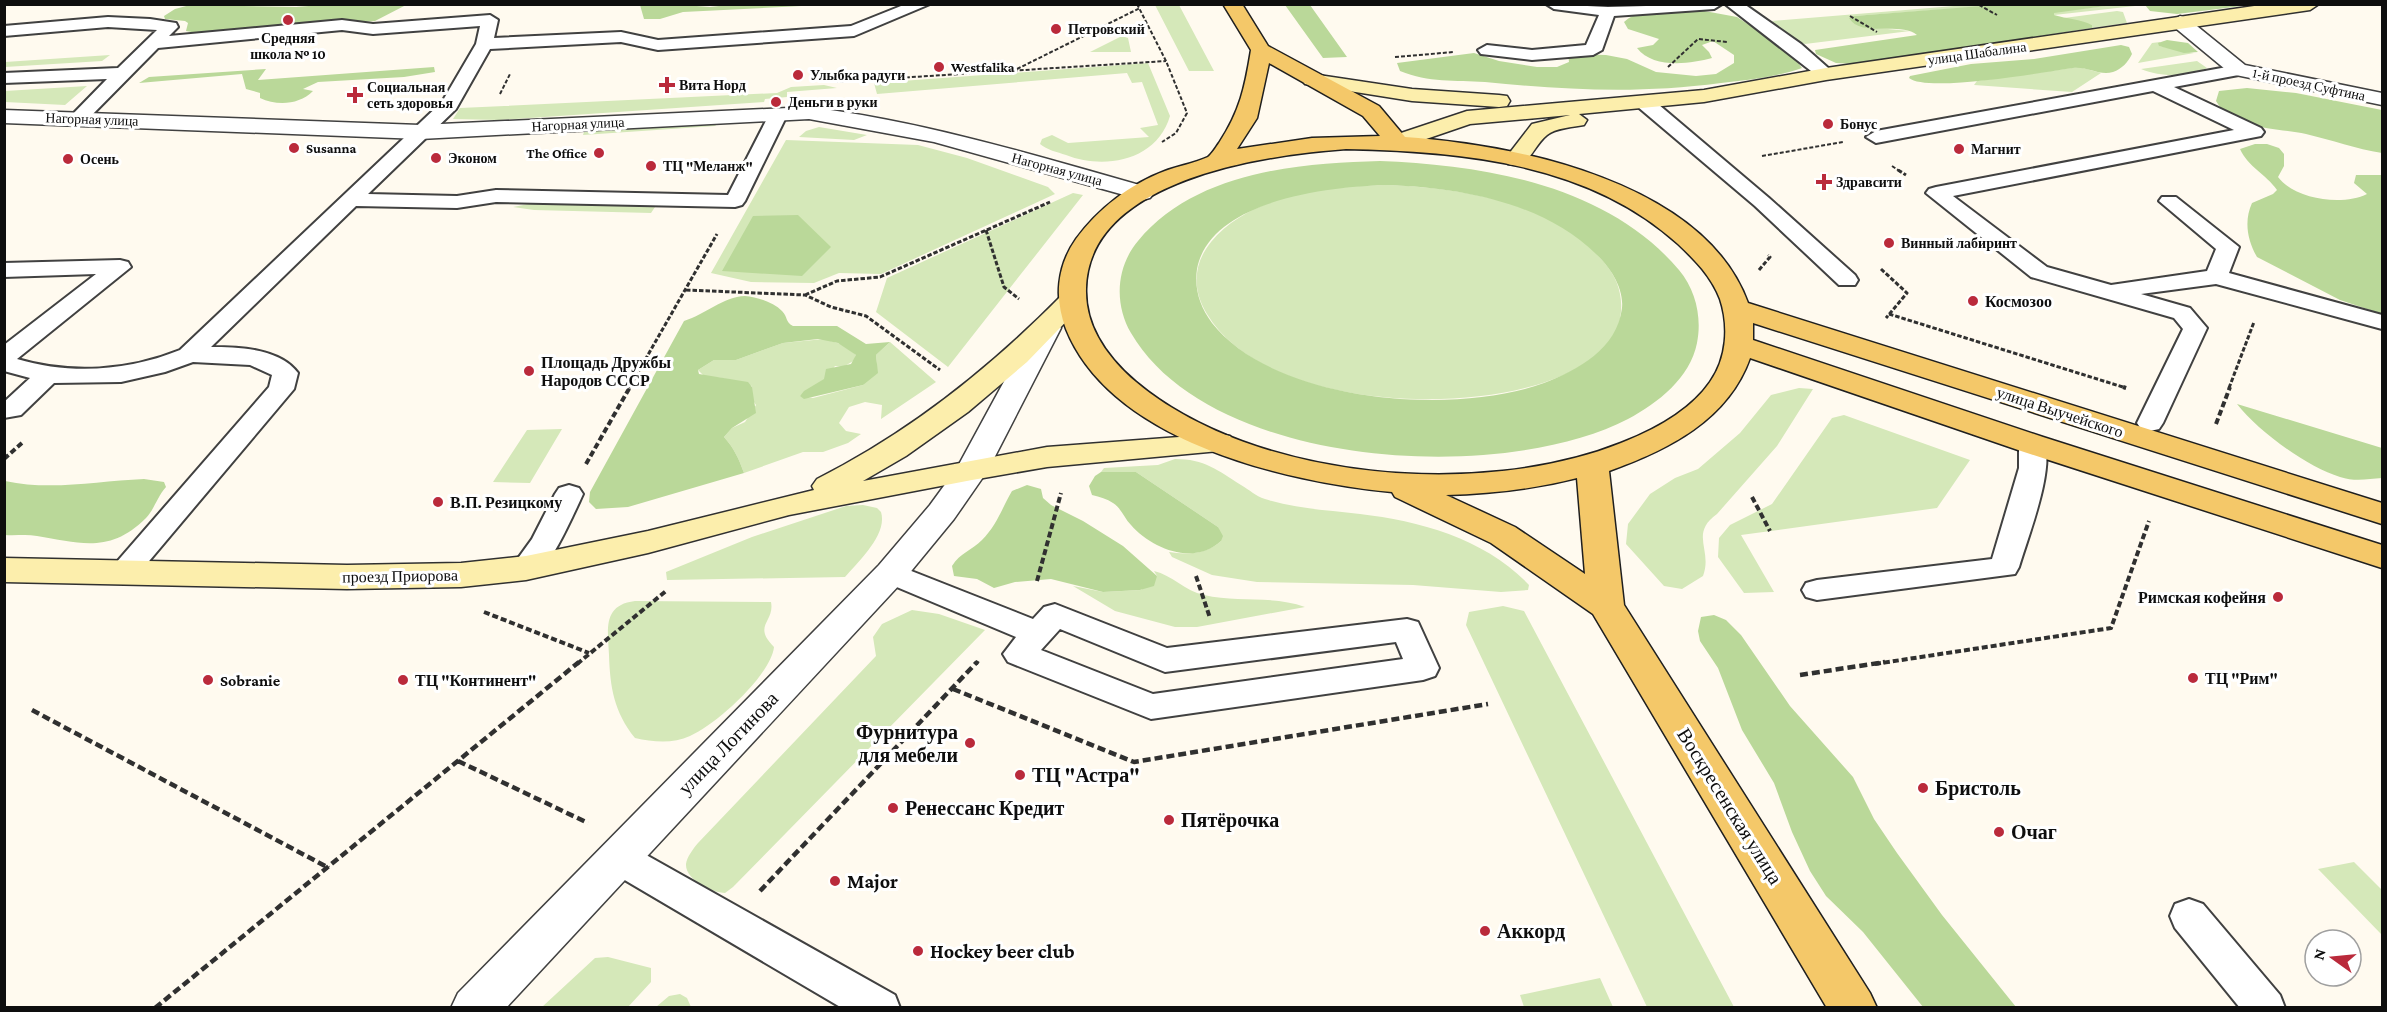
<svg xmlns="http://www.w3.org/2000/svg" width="2387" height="1012" viewBox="0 0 2387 1012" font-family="'Crimson Pro',serif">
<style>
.green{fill:#d5e8b9}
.forest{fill:#bad899;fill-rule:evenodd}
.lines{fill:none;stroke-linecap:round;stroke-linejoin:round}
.lane-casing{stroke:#414141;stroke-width:4}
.street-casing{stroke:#414141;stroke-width:3}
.secondary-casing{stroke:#303030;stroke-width:3}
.primary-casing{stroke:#1f1f1f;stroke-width:3}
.path-far3{stroke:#303030;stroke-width:2;stroke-dasharray:4 2;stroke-linecap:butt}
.path-far2{stroke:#303030;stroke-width:3;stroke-dasharray:4.5 2;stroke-linecap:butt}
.path-far1{stroke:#303030;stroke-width:4;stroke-dasharray:6 3;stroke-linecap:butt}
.path{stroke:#303030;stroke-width:4.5;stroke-dasharray:8 4;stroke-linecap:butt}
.lane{fill:#fff;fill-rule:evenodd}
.street{fill:#fff;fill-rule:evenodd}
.secondary{fill:#fceeac;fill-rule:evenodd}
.primary{fill:#f4c869;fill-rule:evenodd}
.poi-dot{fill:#ba2a3b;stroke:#fff;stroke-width:2}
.labels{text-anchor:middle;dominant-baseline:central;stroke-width:6;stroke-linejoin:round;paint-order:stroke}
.far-poi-label{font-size:14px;font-weight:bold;fill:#0e0e0e;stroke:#fff;text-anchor:start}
.far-street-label{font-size:14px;fill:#0e0e0e;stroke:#fff}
.poi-label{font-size:16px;font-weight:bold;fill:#0e0e0e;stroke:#fff;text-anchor:start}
.street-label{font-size:16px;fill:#0e0e0e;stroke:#fff}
.near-poi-label{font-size:20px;font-weight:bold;fill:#0e0e0e;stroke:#fff;text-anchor:start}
.near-street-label{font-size:20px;fill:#0e0e0e;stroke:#fff}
</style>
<rect width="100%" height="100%" fill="#fffaef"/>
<path class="green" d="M1155 5H1179L1214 71H1189Z
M1966 5H2006L1854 16 1865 27 1910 31 1805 44C1798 43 1776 27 1772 21Z
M2113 5 2135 6 2054 15V12Z
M2117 11 2123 12 2127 23 2092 28V25L2064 18Z
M1122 36 1128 38 1131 52H1090Z
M2160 42 2159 46 2194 53 2138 63 2152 43Z
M110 55 102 61 5 67V62Z
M2197 61 2207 68C2188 78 2161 77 2141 69Z
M1148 63 1170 116C1157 161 1104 170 1066 155 1057 152 1047 150 1040 144L1042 139 1052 135 1068 143 1149 137 1140 128 1158 125 1142 82 1132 83 1127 73 877 94 874 83Z
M2079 67 2101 73 2072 92 1974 85 1977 81Z
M824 85 837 88 787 92V97L765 99 764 102 500 120 453 119 460 108 777 93 791 87Z
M87 86 65 105 5 102V91Z
M722 120 715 126 583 135 584 132Z
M819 127 867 135 854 140 799 137 806 131Z
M786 140 918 145 967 158 1048 187 1055 194 881 274 839 273 814 283 751 282 711 273Z
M1389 185C1461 188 1554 202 1603 261 1618 278 1624 297 1620 319 1615 343 1593 360 1572 371 1481 418 1265 411 1207 314 1192 290 1193 264 1211 242 1252 193 1329 186 1389 185Z
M1073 193 1083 195 948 367 876 312 887 278Z
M549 200 706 203 702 207H655L651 213 534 210 513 207Z
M824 339 844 345 856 355 855 360 843 367 835 366 825 379 800 396 813 398 863 385 877 364 876 355 890 342 936 382 881 419 882 405 865 402 849 407 839 423 846 431 861 434 848 443 823 452H803L744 473C739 459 734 448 724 437L732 428 745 422 756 405 752 399V386L722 378 704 376 698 370 714 360H736L783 343Z
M1799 388 1813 389 1777 446 1717 514C1689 534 1713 550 1703 576L1682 589 1664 586 1626 544 1628 524 1650 494 1675 478 1698 469 1740 433 1771 395Z
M1844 415 1970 460 1937 508 1741 535 1774 592 1744 593 1718 557 1719 538 1730 525 1772 504 1832 418Z
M562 429 530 483 493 482 527 430Z
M1175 459C1205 459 1217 470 1241 485 1250 490 1255 496 1265 499 1295 509 1328 510 1360 514 1420 521 1486 539 1529 585L1528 590 1501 592 1413 585 1257 582 1212 575 1172 557 1169 552C1187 555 1207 554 1221 541L1218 527 1136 472H1101L1104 468 1158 465Z
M863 505 877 508 881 512C888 534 858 562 845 577L667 580 666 572 752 537 846 506Z
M1154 571C1172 575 1185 591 1204 595 1237 603 1273 595 1305 607L1197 627H1175L1115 611 1073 586 1103 592 1141 590 1157 576Z
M635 601 771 602C775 622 752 625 774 647 771 675 716 725 690 736 673 744 653 742 635 738 614 712 610 687 609 655 608 630 602 605 635 601Z
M1503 606 1524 611 1734 1007H1647L1466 625 1469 612Z
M912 610 939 614 985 630 733 887 725 893C713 893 685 880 686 864 687 857 693 849 698 843L876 656 873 637 882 624Z
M2354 862 2382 890V935L2318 869Z
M608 957 651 968V982L628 1007H542L595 958Z
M1600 978 1613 1007H1524L1520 995Z
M680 994 687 998 691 1007H656L669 996Z"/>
<path class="forest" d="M334 4 406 5 375 21 207 35 186 31 188 23 185 21 165 19 164 16 175 9 190 5 296 7Z
M670 4 710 7 737 4 821 5 683 12 660 19H644L640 5Z
M2007 4 2113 5 2054 13V15C2067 19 2080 19 2092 25V28L1856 64 1836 63 1816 54 1815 50 1917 35C1900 21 1861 38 1849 18L1854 16Z
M1285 5H1310L1347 57 1323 58Z
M2145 5H2250L2177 14 2150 11Z
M1699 10 1737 17 1789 51 1802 68C1776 77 1749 80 1721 83 1637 94 1569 90 1485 82 1455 80 1429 83 1400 71L1397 63 1474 53 1499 61 1537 67H1557L1569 62 1568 54 1606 55 1627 59 1656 72 1696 76 1716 74 1734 63V55L1713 41 1702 45 1709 52 1712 58C1690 64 1653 69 1637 48L1653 45 1659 39 1628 29 1624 22C1641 5 1677 11 1699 10Z
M2167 40 2188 43 2198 52 2184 53 2159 46 2158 43Z
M2121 45 2129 47 2132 54C2128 62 2122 69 2113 72 2099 76 2087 66 2073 68 2045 72 1927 93 1909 78L1910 76 1971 64 2034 59Z
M434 67 435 72 404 77 318 82 303 89 313 91C299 105 277 106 260 98V93L246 89 242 74 139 83 149 77 266 69 258 80Z
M2247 88 2296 93 2382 110V153C2356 149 2332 140 2306 134 2278 128 2233 130 2216 101L2219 91Z
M2255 144H2267L2279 148 2284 154V166L2278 177C2295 200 2343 206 2367 194L2354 183 2356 175H2382V314L2340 300 2257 257C2247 239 2244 221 2252 203L2273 194 2277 190C2266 174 2248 167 2240 149Z
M1380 161C1485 165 1607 185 1679 270 1696 290 1702 318 1697 343 1690 378 1658 403 1628 419 1501 485 1210 469 1131 333 1114 304 1116 267 1138 241 1195 172 1298 163 1380 161ZM1389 185C1460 188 1543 202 1596 254 1610 267 1624 288 1622 308 1617 349 1578 370 1544 383 1454 416 1275 403 1212 323 1200 307 1194 289 1197 269 1210 199 1333 186 1389 185Z
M798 215 831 247 802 276 722 271 753 216Z
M745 296C757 297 773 302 782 311 788 317 785 322 793 326H837L866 344 890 342 876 355 878 373 863 385 804 399 800 396 804 391 824 379 826 369 851 364 856 355 838 343 818 339 783 343 736 360H714L698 370 699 374 748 382 752 387 756 413 732 428 724 437C734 448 739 459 744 473L628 507 596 509 589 502 590 492 684 321C706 314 723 297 745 296Z
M2237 404 2382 448V478C2368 479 2355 482 2340 477 2307 467 2258 431 2237 404Z
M1101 472H1136L1218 527 1223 536 1221 541C1194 566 1152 549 1131 525 1124 518 1122 509 1113 503 1107 499 1100 497 1092 495L1089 486 1095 476Z
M144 479 164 482 166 487C157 497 154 510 146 518 110 554 80 543 37 536 26 534 15 536 5 535V481C51 491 97 481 144 479Z
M1027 485 1041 489 1043 498 1051 505 1083 521 1123 546 1157 576 1154 586 1140 590 1103 592 1051 579 1015 582 994 588 977 579 954 576 952 566C960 553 972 550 982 540 997 525 1002 508 1012 491Z
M1714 615 1726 620 1741 635 1790 706 1853 777 1874 819 1897 853 1942 915 2016 1007H1923L1863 932 1826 896 1810 871 1792 832 1774 783 1742 730 1718 668 1700 641 1698 631 1701 617Z"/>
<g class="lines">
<g class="lane-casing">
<path id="lane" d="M906 4H930L854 36 658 50 621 42 490 49 456 109 368 194 457 196 496 190 728 195 771 111H785L787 115 745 201 742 205 735 207 496 202 457 208 356 206 211 347C238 347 280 348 298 373L294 389 134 579 123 582 112 579 108 572 269 387 272 375 250 365 193 362 165 372 121 382 54 383 21 415 4 418V402L30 378 4 371V345L96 274 4 277V263L120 260 128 262 131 267 17 359C71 375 128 371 180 350L442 102 476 44 480 26 373 34 342 30 158 48 85 122 78 124 69 118 107 79 4 83V73L118 68 157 30 108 27 4 36V26L108 17 150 19 176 23 178 27 169 36 342 20 373 24 490 15 498 20 494 38 621 32 658 40 851 26Z
M1546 4 1608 7 1722 4 1714 9 1614 16 1602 50 1593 55 1532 60 1481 54 1478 50 1487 45 1532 50 1586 45 1599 15 1554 9Z
M1725 4H1744L1801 44 1835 74 1826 79 1820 78Z
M2238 65 2247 70 2244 74 2174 87 2261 128 2264 132 2261 136 1953 196 2047 267 2111 285 2207 271 2216 249 2159 201 2162 197H2176L2239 247 2229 273 2382 315V329L2216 284 2141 294 2190 308 2207 328 2163 423 2159 429 2150 431 2141 429 2137 423 2183 329 2174 318 2031 277 1926 193 1929 189 1936 187 2234 130 2153 91 1876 143 1866 137 1876 131Z
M1645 97 1652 99 1769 198 1855 275 1858 280 1855 285H1839L1755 206 1638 107 1636 103 1638 99Z
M2032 436 2042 438C2058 462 2027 539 2019 567L2015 574 1817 600 1806 597 1802 590 1806 583 1817 580 1992 559 2019 468V444L2022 438Z
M569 485 579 488 583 494C575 511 550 569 534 576 527 579 522 577 515 575L511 568 532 539 555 494 559 488Z
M891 563 1033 619 1044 607 1055 604 1167 648 1407 619 1418 622 1439 668 1435 676 1423 680 1151 719 1008 662 1003 654 1016 637 880 580 876 573 880 566ZM1060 629 1165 672 1396 642 1403 659 1153 694 1041 650Z
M619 843 632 847 895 995 900 1008H842L606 869 600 858 606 847Z
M2189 899 2203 904 2280 995 2285 1008H2240L2175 928 2170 916 2175 904Z"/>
</g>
<g class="street-casing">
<path id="street" d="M2180 16 2187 18 2245 65 2382 93V105L2231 74 2173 26 2170 22Z
M809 107C926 122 1038 156 1150 188L1154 193 1150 198 1142 200 934 142 809 119 420 139 4 123V110L420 125Z
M1047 320 1057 322 1061 328 988 470 954 519 903 581 506 1008H451L458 993 879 565 930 505 957 468 1033 328 1037 322Z"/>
</g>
<g class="secondary-casing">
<path id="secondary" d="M2268 4H2319L2310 10 1826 80 1704 102 1579 114 1587 120 1584 125C1573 127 1555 128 1547 135 1532 147 1530 169 1508 164L1505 159 1532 124 1570 115 1470 124 1397 149 1389 147 1386 142 1389 137 1467 111 1704 90 1826 68Z
M1312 74 1412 89 1499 95 1507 96 1510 101 1507 106 1499 107 1412 101 1305 84 1302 80 1305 76Z
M1071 294 1081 296 1085 302 1027 362 968 412 906 456 863 481 1047 447 1219 434 1230 436 1235 443 1230 450 1047 467 972 480 789 515 648 553 526 580 461 587 347 589 4 582V558L347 565 461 563 526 556 648 531 814 490 812 486 817 479C910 432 988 370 1061 296Z"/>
</g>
<g class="primary-casing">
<path id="primary" d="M1223 4H1242L1268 46 1379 106 1405 137C1517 145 1704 182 1748 303L2382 503V524L1753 323V340L2043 437 2382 545V568L2021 451 1750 358C1728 420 1668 450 1609 471L1624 605 1870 993 1877 1008H1827L1593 614 1491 543 1395 497 1392 492C1285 482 1111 441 1066 329 1054 299 1057 266 1076 239 1098 209 1130 184 1165 171 1178 166 1195 163 1208 157 1212 154 1216 147 1219 143 1240 111 1245 87 1251 50ZM1269 63 1363 116 1380 136 1312 138 1237 149 1257 118ZM1346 149C1461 151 1589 163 1678 244 1695 260 1711 276 1720 299 1729 326 1727 358 1710 382 1690 411 1654 430 1621 443 1481 499 1254 481 1136 382 1108 358 1085 327 1086 289 1088 179 1265 155 1346 149ZM1577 478 1585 574 1515 527 1446 495C1491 494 1534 489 1577 478Z"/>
</g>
<path class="path-far3" d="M1137 4 1166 61 1187 113 1176 133 1162 142
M1979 5 1997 15
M1850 16 1877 32
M1395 57 1454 52
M1668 67 1698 39 1727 42
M1017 69 1140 8
M834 82 1166 61
M500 94 510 74
M1762 156 1843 142
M1892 166 1901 172"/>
<path class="path-far2" d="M1898 170 1906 175
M986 230 1004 287 1019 299
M1881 269 1907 293 1886 318
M1759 270 1770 257 1768 255
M686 290 805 295 831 307 866 316 940 370
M805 295 837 281 880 277 1050 202
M1889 314 2126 388
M629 388 717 234
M2229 388 2254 322"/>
<path class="path-far1" d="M2123 387 2126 388
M2216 424 2230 387
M4 459 22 443
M586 464 630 387
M1752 497 1770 531
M1196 576 1210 618
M1037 581 1061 493
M484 612 589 653
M577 664 666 591
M976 664 978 661
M1875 664 2111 628 2149 521"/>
<path class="path" d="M1800 675 1885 662
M953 689 1134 762 1488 704
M32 710 329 868
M458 761 588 823
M760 891 977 662
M155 1008 579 662"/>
<use href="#lane" class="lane"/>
<use href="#street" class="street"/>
<use href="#secondary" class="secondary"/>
<use href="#primary" class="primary"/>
</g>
<g class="poi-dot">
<circle cx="288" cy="20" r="6"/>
<circle cx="1056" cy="29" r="6"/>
<circle cx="939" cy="67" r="6"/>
<circle cx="798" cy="75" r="6"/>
<path d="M664 76h6v6h6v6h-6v6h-6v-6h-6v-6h6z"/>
<path d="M352 86h6v6h6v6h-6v6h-6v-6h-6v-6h6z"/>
<circle cx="776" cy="102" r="6"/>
<circle cx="1828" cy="124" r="6"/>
<circle cx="294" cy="148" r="6"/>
<circle cx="1959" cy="149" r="6"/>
<circle cx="599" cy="153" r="6"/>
<circle cx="436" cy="158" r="6"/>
<circle cx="68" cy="159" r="6"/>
<circle cx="651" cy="166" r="6"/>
<path d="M1821 173h6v6h6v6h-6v6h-6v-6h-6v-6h6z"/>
<circle cx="1889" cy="243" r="6"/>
<circle cx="1973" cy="301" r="6"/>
<circle cx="529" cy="371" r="6"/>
<circle cx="438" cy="502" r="6"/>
<circle cx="2278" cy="597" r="6"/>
<circle cx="2193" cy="678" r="6"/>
<circle cx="208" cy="680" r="6"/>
<circle cx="403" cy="680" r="6"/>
<circle cx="970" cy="743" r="6"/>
<circle cx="1020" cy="775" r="6"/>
<circle cx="1923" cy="788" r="6"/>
<circle cx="893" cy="808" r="6"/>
<circle cx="1169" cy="820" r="6"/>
<circle cx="1999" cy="832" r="6"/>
<circle cx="835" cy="881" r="6"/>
<circle cx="1485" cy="931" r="6"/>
<circle cx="918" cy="951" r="6"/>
</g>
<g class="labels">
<g class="far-poi-label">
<text x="1068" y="29">Петровский</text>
<text x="288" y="38" text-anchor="middle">Средняя<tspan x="288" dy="16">школа № 10</tspan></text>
<text x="951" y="67">Westfalika</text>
<text x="810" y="75">Улыбка радуги</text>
<text x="679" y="85">Вита Норд</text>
<text x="367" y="87">Социальная<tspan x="367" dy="16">сеть здоровья</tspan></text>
<text x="788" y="102">Деньги в руки</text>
<text x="1840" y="124">Бонус</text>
<text x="306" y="148">Susanna</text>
<text x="1971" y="149">Магнит</text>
<text x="587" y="153" text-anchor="end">The Office</text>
<text x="448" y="158">Эконом</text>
<text x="80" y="159">Осень</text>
<text x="663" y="166">ТЦ "Меланж"</text>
<text x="1836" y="182">Здравсити</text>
<text x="1901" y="243">Винный лабиринт</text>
</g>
<g class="far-street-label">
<text transform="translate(1977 53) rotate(-8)">улица Шабалина</text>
<text transform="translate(2309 84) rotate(12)">1-й проезд Суфтина</text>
<text transform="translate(92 119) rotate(2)">Нагорная улица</text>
<text transform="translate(578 124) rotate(-3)">Нагорная улица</text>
<text transform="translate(1057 169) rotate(15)">Нагорная улица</text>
</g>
<g class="poi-label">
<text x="1985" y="301">Космозоо</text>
<text x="541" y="362">Площадь Дружбы<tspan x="541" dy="18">Народов СССР</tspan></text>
<text x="450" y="502">В.П. Резицкому</text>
<text x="2266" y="597" text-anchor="end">Римская кофейня</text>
<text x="2205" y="678">ТЦ "Рим"</text>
<text x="220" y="680">Sobranie</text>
<text x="415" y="680">ТЦ "Континент"</text>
</g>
<g class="street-label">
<text transform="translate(2060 412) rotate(18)">улица Выучейского</text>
<text transform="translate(400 576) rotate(-1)">проезд Приорова</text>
</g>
<g class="near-poi-label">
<text x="958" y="732" text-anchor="end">Фурнитура<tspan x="958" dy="23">для мебели</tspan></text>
<text x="1032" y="775">ТЦ "Астра"</text>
<text x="1935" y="788">Бристоль</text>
<text x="905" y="808">Ренессанс Кредит</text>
<text x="1181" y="820">Пятёрочка</text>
<text x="2011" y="832">Очаг</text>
<text x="847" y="881">Major</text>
<text x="1497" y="931">Аккорд</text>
<text x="930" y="951">Hockey beer club</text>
</g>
<g class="near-street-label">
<text transform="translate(728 743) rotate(-46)">улица Логинова</text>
<text transform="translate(1730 806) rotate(58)">Воскресенская улица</text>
</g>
</g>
<rect width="2387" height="1012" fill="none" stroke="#0e0e0e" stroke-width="12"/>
<g transform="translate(2333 958) rotate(285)"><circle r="28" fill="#ffffff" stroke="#9f9f9f" stroke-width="1.5"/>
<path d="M0-4.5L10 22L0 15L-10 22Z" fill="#ba2a3b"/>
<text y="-9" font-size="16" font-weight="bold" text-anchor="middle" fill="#0e0e0e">N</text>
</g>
</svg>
